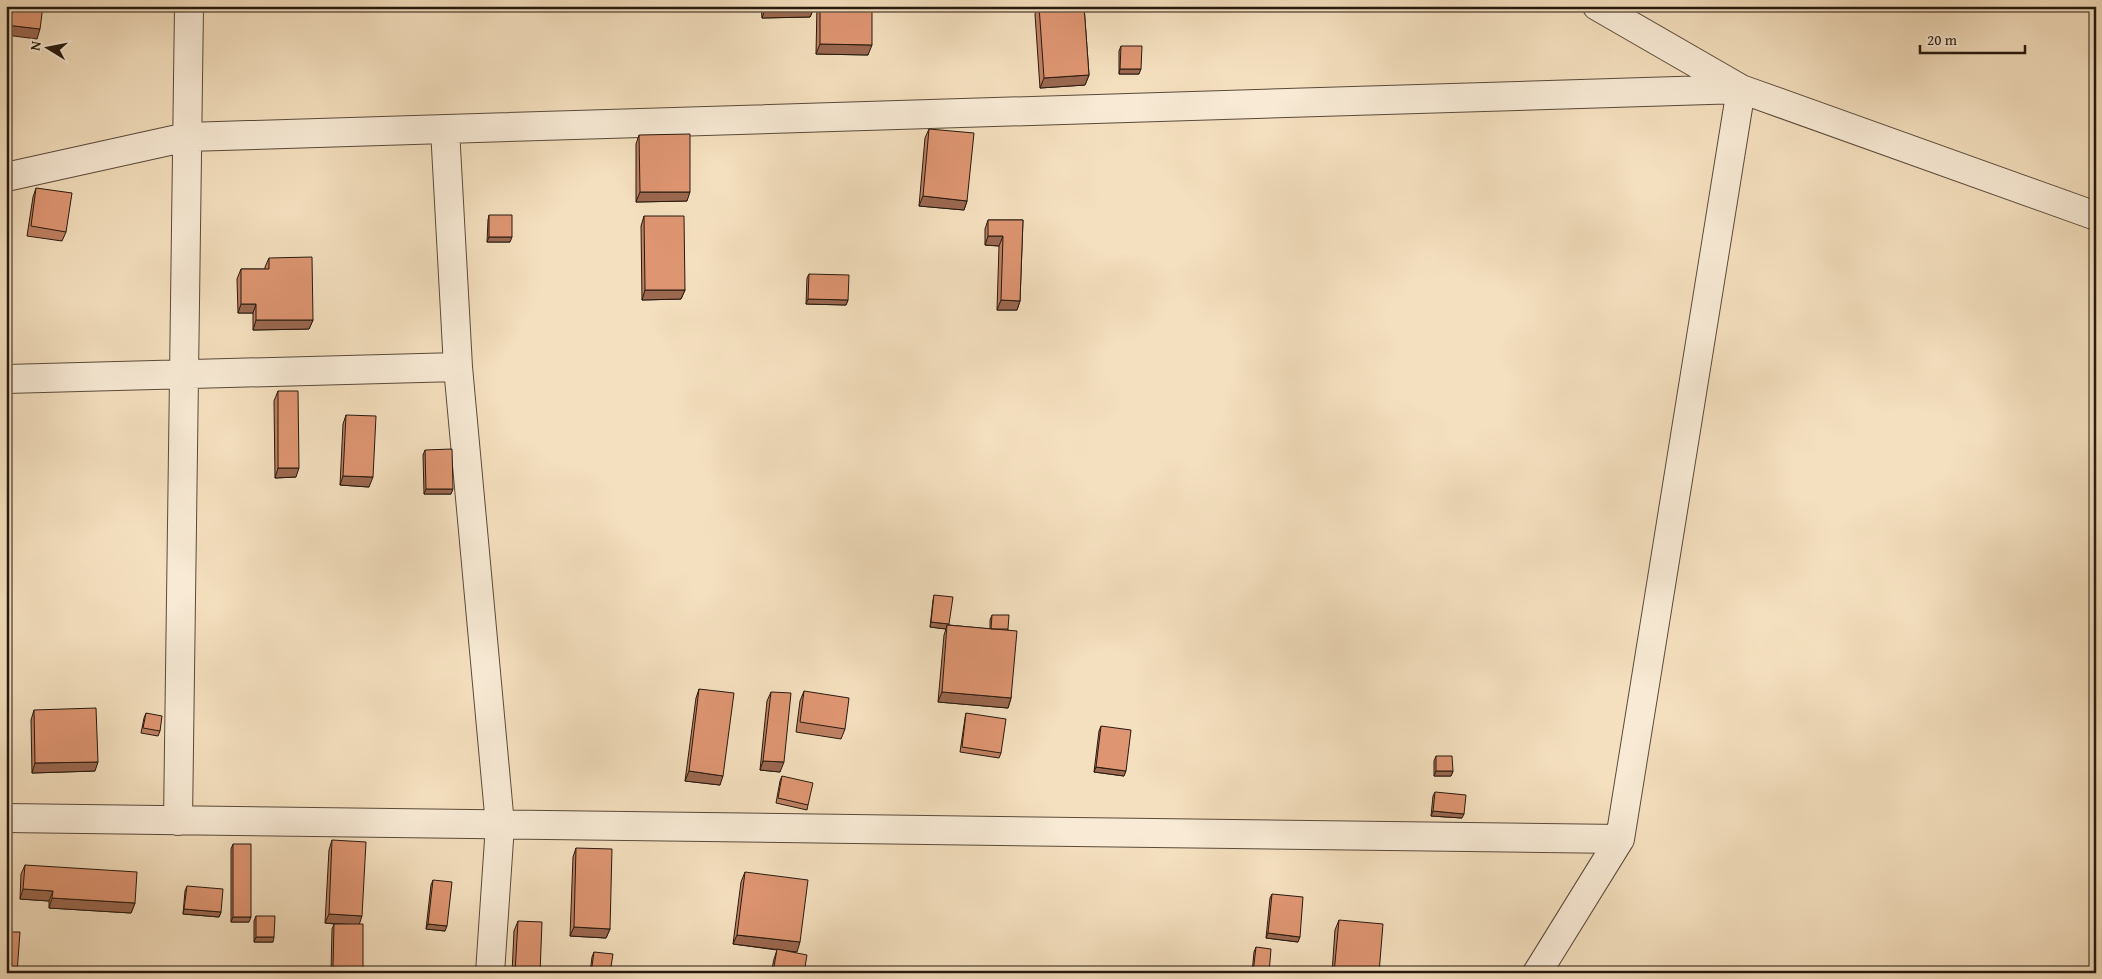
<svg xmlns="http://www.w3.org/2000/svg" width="2102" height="979" viewBox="0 0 2102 979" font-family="'Gentium Book Plus',serif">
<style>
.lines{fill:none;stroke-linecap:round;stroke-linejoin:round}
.street-casing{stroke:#5a4a3a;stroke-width:30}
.street{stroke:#f8ead5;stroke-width:28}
.wall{fill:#bf8062;stroke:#27190e}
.shaded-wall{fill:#9b6850;stroke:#27190e}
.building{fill:#de9572;stroke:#27190e}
</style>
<rect width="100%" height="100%" fill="#f4dfbe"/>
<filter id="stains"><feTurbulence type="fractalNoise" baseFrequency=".004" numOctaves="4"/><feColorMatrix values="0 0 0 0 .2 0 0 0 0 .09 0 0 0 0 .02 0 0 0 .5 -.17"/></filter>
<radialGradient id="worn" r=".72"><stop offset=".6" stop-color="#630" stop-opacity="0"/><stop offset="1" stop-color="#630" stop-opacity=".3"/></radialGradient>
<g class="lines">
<g class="street-casing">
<path id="street" d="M1597 6 1741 89 2096 216
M445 129 458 367 500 825 490 973
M6 177 187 137 1741 89 1620 839 1537 973
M6 379 458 367
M6 818 1620 839
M178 821 189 6"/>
</g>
<use href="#street" class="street"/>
</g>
<path class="wall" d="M761 6H813L814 8 810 17 762 18Z
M817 6H872L868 55 816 54Z
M1038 6H1084L1089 75 1085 85 1040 88 1035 14Z
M1121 46 1139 74H1119V51Z
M929 129 967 201 964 210 919 206 925 138Z
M639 135 687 201 636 202V144Z
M36 188 66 232 62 241 27 236 33 197Z
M489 215 510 242H487L488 220Z
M644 216 685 290 681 299 642 300 641 226Z
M988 220H1023L1020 301 1017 310H997L999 246 985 245V229Z
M269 258 313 320 309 329 253 330V313H238L237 279 241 269H265V267Z
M809 274 848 300 846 305 806 304 807 278Z
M278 391 296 477 275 478 274 401Z
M346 415 369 487 340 485 343 424Z
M425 450 451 494H424L423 455Z
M934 595 949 625 990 629V620L992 615 1008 629 1011 698 1008 708 938 702 944 635 946 629 930 627 933 600Z
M699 689 720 785 685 781 696 698Z
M804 691 845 729 841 739 796 732 800 701Z
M771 692 780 772 760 770 767 701Z
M34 710 95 771 32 773 31 720Z
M146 713 160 731 158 736 141 733 144 718Z
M966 713 1001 753 999 758 960 752 965 718Z
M1101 726 1124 776 1094 772 1099 731Z
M1436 756 1453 771 1451 776H1434V761Z
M782 776 808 805 807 810 776 803 780 781Z
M1435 792 1462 818 1431 816 1433 796Z
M332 840 359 924 361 973 331 972 332 929 334 924 325 923 329 850Z
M233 844 249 922H231V849Z
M576 848 610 929 606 938 570 936 573 857Z
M25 865 135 903 131 913 49 908V901L20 899 21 874Z
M745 872 797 952 781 950 804 973H771L774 959 777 950 733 944 741 882Z
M433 880 445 931 426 929 431 885Z
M187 886 221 912 219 917 183 914 185 891Z
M1272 894 1298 942 1266 938 1270 898Z
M256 916 273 942H254V921Z
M1339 920 1379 973H1332L1335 930Z
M518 921 540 973H512L514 931Z
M1256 947 1269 973H1252L1254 952Z
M594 952 610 973H590L592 957Z"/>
<path class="shaded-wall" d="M814 8 810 17 762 18 765 9Z
M6 25 40 29 37 39 6 35Z
M820 44 872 45 868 55 816 54Z
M1120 69H1141L1139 74H1119Z
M1089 75 1085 85 1040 88 1044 78Z
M640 192H690L687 201 636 202Z
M923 196 967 201 964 210 919 206Z
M988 236H1003L999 246 985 245Z
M489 237H512L510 242H487Z
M645 290H685L681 299 642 300Z
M808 299 848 300 846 305 806 304Z
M1001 300 1020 301 1017 310H997Z
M241 304H256L253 313H238Z
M256 320H313L309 329 253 330Z
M278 468H299L296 477 275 478Z
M343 476 373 477 369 487 340 485Z
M426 489H453L451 494H424Z
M931 622 949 624 948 629 947 625 946 629 930 627Z
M942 692 1011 698 1008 708 938 702Z
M763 761 784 762 780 772 760 770Z
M98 762 95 771 32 773 35 763Z
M1096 767 1126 771 1124 776 1094 772Z
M689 771 723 776 720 785 685 781Z
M1436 771H1453L1451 776H1434Z
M1433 811 1464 814 1462 818 1431 816Z
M23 889 53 891 49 901 20 899Z
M52 898 135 903 131 913 49 908Z
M184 909 221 912 219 917 183 914Z
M329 914 362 916 359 925 325 923Z
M233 917H251L249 922H231Z
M428 924 447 926 445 931 426 929Z
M574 927 610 929 606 938 570 936Z
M1268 933 1300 937 1298 942 1266 938Z
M737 935 800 942 797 952 733 944Z
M256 937H274L273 942H254Z
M333 967 363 968 361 973 331 972Z"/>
<path class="building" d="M6 6H43L40 29 6 25Z
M765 6H813L814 8 765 9Z
M820 6H872V45L820 44Z
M1039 6H1084L1089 75 1044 78Z
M1121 46H1142L1141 69H1120Z
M929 129 974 133 967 201 923 196Z
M690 134V192H640L639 135Z
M36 188 72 193 66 232 31 226Z
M489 215H512V237H489Z
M644 216H684L685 290H645Z
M988 220H1023L1020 301 1001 300 1003 236H988Z
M312 257 313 320H256V304H241V269H269V258Z
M809 274 849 275 848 300 808 299Z
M278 391H298L299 468H278Z
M346 415 376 416 373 477 343 476Z
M452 449 453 489H426L425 450Z
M934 595 953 597 949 624 931 622Z
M992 615H1009L1008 629H991Z
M947 625 1017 631 1011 698 942 692Z
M699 689 734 693 723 776 689 771Z
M804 691 849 698 845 729 800 722Z
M771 692 791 693 784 762 763 761Z
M96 708 98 762 35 763 34 710Z
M146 713 162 716 160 731 143 728Z
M966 713 1006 719 1001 753 962 747Z
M1101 726 1131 730 1126 771 1096 767Z
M1436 756H1452L1453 771H1436Z
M782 776 813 783 808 805 778 798Z
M1435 792 1466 795 1464 814 1433 811Z
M332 840 366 842 362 916 329 914Z
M233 844H251V917H233Z
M576 848 612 849 610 929 574 927Z
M25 865 137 872 135 903 52 898 53 891 23 889Z
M745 872 808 880 800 942 737 935Z
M433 880 452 882 447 926 428 924Z
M187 886 223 889 221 912 184 909Z
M1272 894 1303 897 1300 937 1268 933Z
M256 916H275L274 937H256Z
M1339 920 1383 924 1379 973H1334Z
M518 921 542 922 540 973H515Z
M334 924H363V968L333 967Z
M6 932H20L17 973H6Z
M1256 947 1271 949 1269 973H1253Z
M777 949 807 955 804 973H773Z
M594 952 613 954 610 973H591Z"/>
<rect width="2102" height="979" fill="none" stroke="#f4dfbe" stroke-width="25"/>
<rect x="8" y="8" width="2087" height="964" fill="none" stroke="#27190e" stroke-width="2.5"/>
<rect x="12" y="12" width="2077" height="954" fill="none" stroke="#27190e"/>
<g transform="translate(48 48) rotate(280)" stroke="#f8ead5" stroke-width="4" paint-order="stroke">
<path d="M0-4L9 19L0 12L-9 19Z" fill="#27190e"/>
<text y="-8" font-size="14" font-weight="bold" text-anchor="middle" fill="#27190e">N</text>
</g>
<path d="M1920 45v8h105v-8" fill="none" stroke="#27190e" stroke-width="2.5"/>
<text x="1927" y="45" font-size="15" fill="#27190e" stroke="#f8ead5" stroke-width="4" paint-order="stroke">20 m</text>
<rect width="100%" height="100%" filter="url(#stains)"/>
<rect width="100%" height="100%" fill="url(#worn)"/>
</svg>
